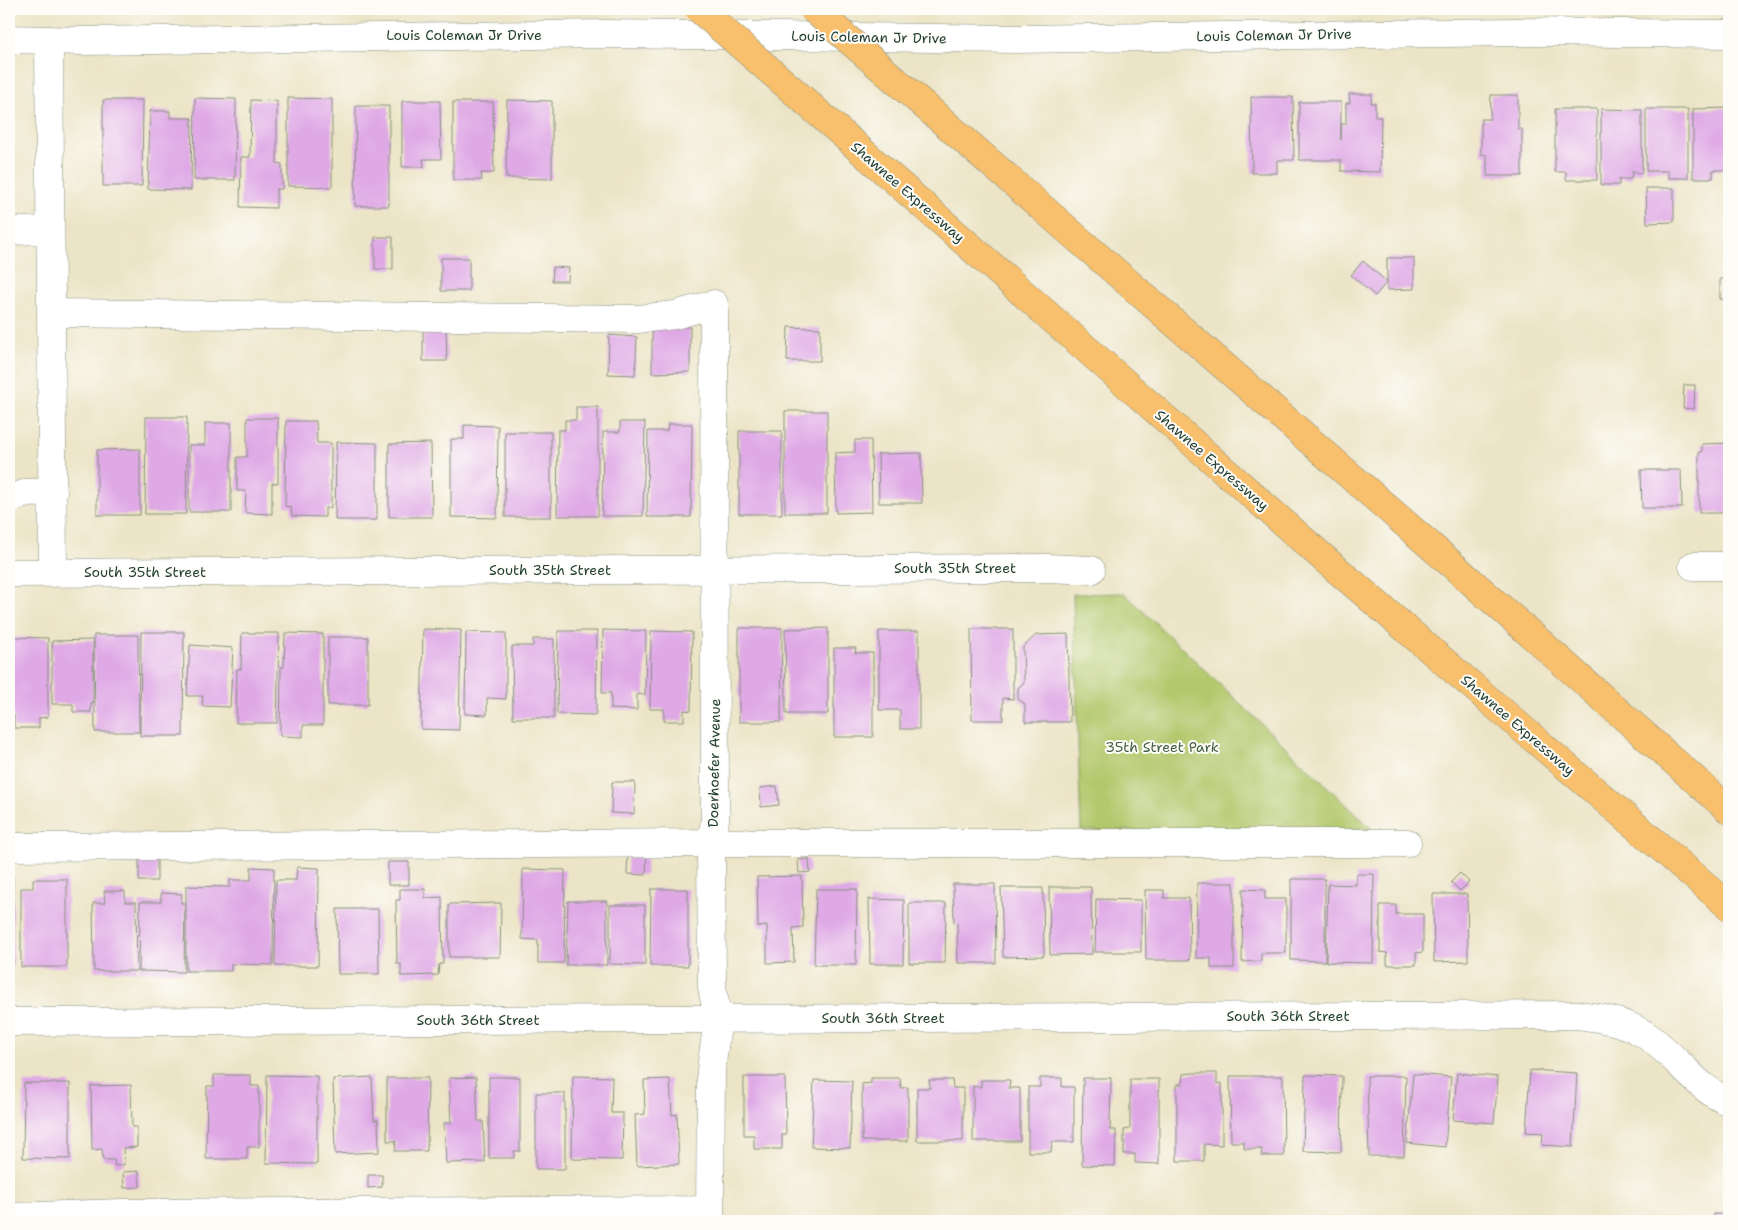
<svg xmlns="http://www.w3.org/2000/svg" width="1738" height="1230" viewBox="0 0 1738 1230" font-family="'Shantell Sans',sans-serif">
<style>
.green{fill:#b3c86c;stroke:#698250}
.building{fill:#dfa9e6}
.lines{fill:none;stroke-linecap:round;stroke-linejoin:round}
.minor-casing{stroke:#86907d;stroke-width:29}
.highway-casing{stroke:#86907d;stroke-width:29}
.minor{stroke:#fff;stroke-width:28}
.highway{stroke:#f8bf6c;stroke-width:28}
.highway-bridge-casing{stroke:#86907d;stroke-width:29;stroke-linecap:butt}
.highway-bridge{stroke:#f8bf6c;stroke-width:28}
.labels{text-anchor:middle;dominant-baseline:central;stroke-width:4;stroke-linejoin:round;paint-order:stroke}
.street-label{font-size:14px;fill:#1f3d34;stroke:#fdfcf7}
.park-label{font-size:14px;fill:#446042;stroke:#fdfcf7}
</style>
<rect width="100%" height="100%" fill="#fdfcf7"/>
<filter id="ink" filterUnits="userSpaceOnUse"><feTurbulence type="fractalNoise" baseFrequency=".02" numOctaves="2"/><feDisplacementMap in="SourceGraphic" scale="10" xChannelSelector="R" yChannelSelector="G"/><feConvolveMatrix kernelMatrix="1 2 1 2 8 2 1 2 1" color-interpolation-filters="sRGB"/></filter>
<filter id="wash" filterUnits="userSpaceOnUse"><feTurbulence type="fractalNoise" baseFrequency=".0096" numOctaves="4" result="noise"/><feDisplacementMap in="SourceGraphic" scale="20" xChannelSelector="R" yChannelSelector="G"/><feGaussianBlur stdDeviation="1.12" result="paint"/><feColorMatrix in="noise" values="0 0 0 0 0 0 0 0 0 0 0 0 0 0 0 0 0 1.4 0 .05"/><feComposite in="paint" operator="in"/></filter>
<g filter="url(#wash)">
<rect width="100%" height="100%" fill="#ece4c6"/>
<path class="green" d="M1124 593 1372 829 1081 831 1073 594Z"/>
<g id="blocks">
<path class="building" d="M1349 94H1372L1371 103H1375V117H1381L1380 172 1341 171V160H1299V102H1341V140V124H1346V103H1350Z
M1491 95H1518V129H1522V176H1487V155L1481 154V119H1490Z
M1251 97H1293L1294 160H1277V173H1252Z
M195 98 236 99 235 180H194Z
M288 98 332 99V187L288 186Z
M103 100H143L142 186H103Z
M251 100 277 101V163L282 164V189H276V208L240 207 241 157H250Z
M507 100 552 101V179L506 178Z
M402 101H440L441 159H423L424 167H402Z
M453 102H493L494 173H481L482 180H453Z
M356 106H389V206H355Z
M1729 108V170H1713V178H1693V109Z
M1555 109H1597V180H1566V172H1555Z
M1601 109 1642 110V173L1632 172 1631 179H1619V185H1601Z
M1646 109H1688V178H1668V171H1646Z
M150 111H170V118H192L191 190 148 189Z
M1646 188H1674V222L1647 223Z
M375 237H393V269H375Z
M441 258H469V291H441Z
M1387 258H1414V289L1387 290Z
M1363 261 1387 282 1375 296 1351 275Z
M553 267 569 268 568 281H552Z
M1720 279H1729V299H1720Z
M446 327 447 361H423V328Z
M652 327H690V372L652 373Z
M788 327 820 328V361H787Z
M609 335 637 337 635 375 608 374Z
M1684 385H1695L1694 409 1683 408Z
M576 407H598V516H557L558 430H565V420H576Z
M785 411H827V513H785Z
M146 417H187L186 514H145Z
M247 418H278V483H272V514L245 513 246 491H237V457H247Z
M286 421H316L317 443H331V508H325V517L292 516 291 507 285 506Z
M620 422H645L643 516H602L603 432H620Z
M205 423H231V512H189V445H205Z
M668 424H692L691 517H647L648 431H667Z
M464 425 498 426 497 518 451 517V439H464Z
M739 431H782V514H739Z
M505 432H551V517H505Z
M855 440H871L872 512 836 513 835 453 855 452Z
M336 442 377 443V520H335Z
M431 443 432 517H389V444Z
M1729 443V513H1699V452H1702V444Z
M140 449V515H97V450Z
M921 453 922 503H879L878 454Z
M1641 470H1681L1682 508H1642Z
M739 628H782L781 722H739Z
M828 628V714H786L785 629Z
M423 629 461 630 459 730 421 729Z
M971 629H1013V699L1003 698V720H972Z
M603 630 646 631 645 695 637 694V710L611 709V693H602Z
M558 631H597L596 715 557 714Z
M651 631 692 632 691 711 684 710V721H664V709H650Z
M879 631H919V729H900V710H879Z
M141 632H184L183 736H140Z
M466 632 506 633V699L487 698V715L465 714Z
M242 633H279L277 723H236L237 669H241Z
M285 633 323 634V725H303V737L280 736 281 667H284Z
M1068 634 1070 722H1025V704L1018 699V688L1024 682 1023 647 1036 635Z
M94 635H138L139 732H95Z
M9 637 48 638V717L39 718V728H14V715H9Z
M328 637H368V705H328Z
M533 639H554V718H513L512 646H533Z
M93 640V704H91V712H73V704H52V641Z
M190 645 233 648 230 707 202 706 203 696H187Z
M834 648H856L855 653H873V737H834Z
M612 782H635L634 814 611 813Z
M777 786 779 805 761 807 760 788Z
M628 848 647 849 646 875 627 874Z
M139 854H157V881H139Z
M809 859 810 872 799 873 798 860Z
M388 862H409V885H388Z
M251 867 274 868 273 965 231 964V971H186V886L230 887V880H251Z
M297 867 319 868 318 966H275L276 880H296Z
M523 869 565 870 564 963H538V940L522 939Z
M1460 873 1469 882 1460 891 1451 882Z
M1356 874H1374L1373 963 1326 962 1328 884 1356 885Z
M9 876H13V966H9Z
M802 876 803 927 793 928 794 962 767 963V926L758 927 757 877Z
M33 879H67V967H21V888H33Z
M1291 879H1325V961L1291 960Z
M1197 883H1234V968H1211V958H1196Z
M953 884H995L996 963H958L957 923 954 922Z
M1049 887H1091L1092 954 1050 955Z
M1001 888H1043L1044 956 1003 957Z
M400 889H425V898L442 897 443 964H439L438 975 401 976V964H397L396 900H400Z
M651 889H688V966H650Z
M816 889H857L856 965H814Z
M1243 889 1265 890V899H1286V953H1261V961L1242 962Z
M1145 890H1164V898H1189L1190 960H1146Z
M104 891H125V902H136L137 971H94L93 903H105Z
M161 893 182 894 181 903H185L184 972 139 971 140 902H161Z
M1433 894H1467L1468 961 1434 962Z
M869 899 904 900 903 964H870Z
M1096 899 1141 900V952H1095Z
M568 901H607V965H566Z
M501 903 500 957H449V904Z
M909 903H946L945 963H909Z
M610 905H645V965L610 964Z
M1380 905H1396V914H1423V952L1416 953V965H1387V953L1380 952Z
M337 909H378L379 974H338Z
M1530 1070 1577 1073 1573 1147 1542 1145 1543 1133 1526 1132Z
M1193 1073H1217V1084L1222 1083V1145L1204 1144V1161H1177V1084H1182L1183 1074Z
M1457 1073 1498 1077 1494 1123 1453 1120Z
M1413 1074 1451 1077 1445 1147 1407 1143Z
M214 1075H251V1086H259V1147H247V1159H206L207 1086H214Z
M267 1075 317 1076V1164L266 1163Z
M1305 1075 1342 1076 1341 1152 1303 1151Z
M573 1076 612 1077 611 1113H623L622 1160 572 1159Z
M1230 1076H1283L1284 1156H1261L1262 1149H1244V1142H1231Z
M1367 1076H1406L1404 1156H1369Z
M372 1077 374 1120H378L379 1152 335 1154 333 1079Z
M476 1077 478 1121H483L485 1162 446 1163 444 1123H451L449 1078Z
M489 1077H520V1151H514V1158H489Z
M744 1077H785L786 1135H782V1149H754V1135H744Z
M387 1078H428L427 1151H395L396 1141H387Z
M871 1078H900L901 1088 908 1087V1141H862V1084L871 1083Z
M1040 1078H1062V1087H1074V1142H1052L1051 1152H1028V1087H1040Z
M1083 1078H1111L1110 1130H1116L1115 1166 1082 1165Z
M670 1079 672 1115 677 1114 679 1164 637 1166 635 1115 645 1114 644 1080Z
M1130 1079H1159V1164L1135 1163V1154H1124V1130L1130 1129Z
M814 1080 852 1081 850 1148 811 1147Z
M929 1080H952L953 1088H963V1141H917V1088H930Z
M981 1080H1010L1009 1088H1020V1141H973V1086L981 1087Z
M24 1083H70V1159L23 1158Z
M131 1085 132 1127H137V1147L123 1148 124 1165 115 1166 114 1160H103L102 1149 92 1150 91 1086Z
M536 1093H565V1169H536Z
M139 1171 140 1187 124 1188 123 1172Z
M368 1175H382V1187L368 1188Z
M1714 1214H1729V1221H1714Z
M1470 1219H1496V1221H1470Z"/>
</g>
</g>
<g filter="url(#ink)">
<use href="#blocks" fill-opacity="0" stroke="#86907d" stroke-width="1"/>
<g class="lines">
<g class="minor-casing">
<path id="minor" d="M9 39 83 41 606 34 1016 39 1517 32 1729 34
M49 40 53 572
M9 231 50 230
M51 313 638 319 675 315 714 304 715 820 711 843 712 987 718 1019 711 1070 710 1221
M9 499 27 493 53 492
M1693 566H1729
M9 573 1047 568 1091 570
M9 847 711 843H1407
M9 1022 1578 1015C1601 1018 1624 1021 1644 1034 1675 1053 1695 1088 1729 1102
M9 1217 121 1213 710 1210"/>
</g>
<g class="highway-casing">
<path id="highway" d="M909 92 1447 560 1729 810
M806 102 1328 562 1729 906"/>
</g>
<use href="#minor" class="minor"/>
<use href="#highway" class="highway"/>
<g class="highway-bridge-casing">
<path id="highway-bridge" d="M699 9 806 102
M813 9 909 92"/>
</g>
<use href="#highway-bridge" class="highway-bridge"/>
</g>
</g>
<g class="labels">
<g class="street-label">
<text x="464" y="35">Louis Coleman Jr Drive</text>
<text transform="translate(1274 35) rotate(-1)">Louis Coleman Jr Drive</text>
<text transform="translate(869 37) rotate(1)">Louis Coleman Jr Drive</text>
<text transform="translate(908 192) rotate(41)">Shawnee Expressway</text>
<text transform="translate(1212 460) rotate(41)">Shawnee Expressway</text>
<text x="955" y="568">South 35th Street</text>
<text x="550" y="570">South 35th Street</text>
<text x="145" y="572">South 35th Street</text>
<text transform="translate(1518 725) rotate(41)">Shawnee Expressway</text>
<text transform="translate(714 763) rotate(-89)">Doerhoefer Avenue</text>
<text x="1288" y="1016">South 36th Street</text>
<text x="883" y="1018">South 36th Street</text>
<text x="478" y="1020">South 36th Street</text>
</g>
<g class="park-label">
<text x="1162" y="747">35th Street Park</text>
</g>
</g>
<rect width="1738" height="1230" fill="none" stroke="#fdfcf7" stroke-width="30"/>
</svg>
